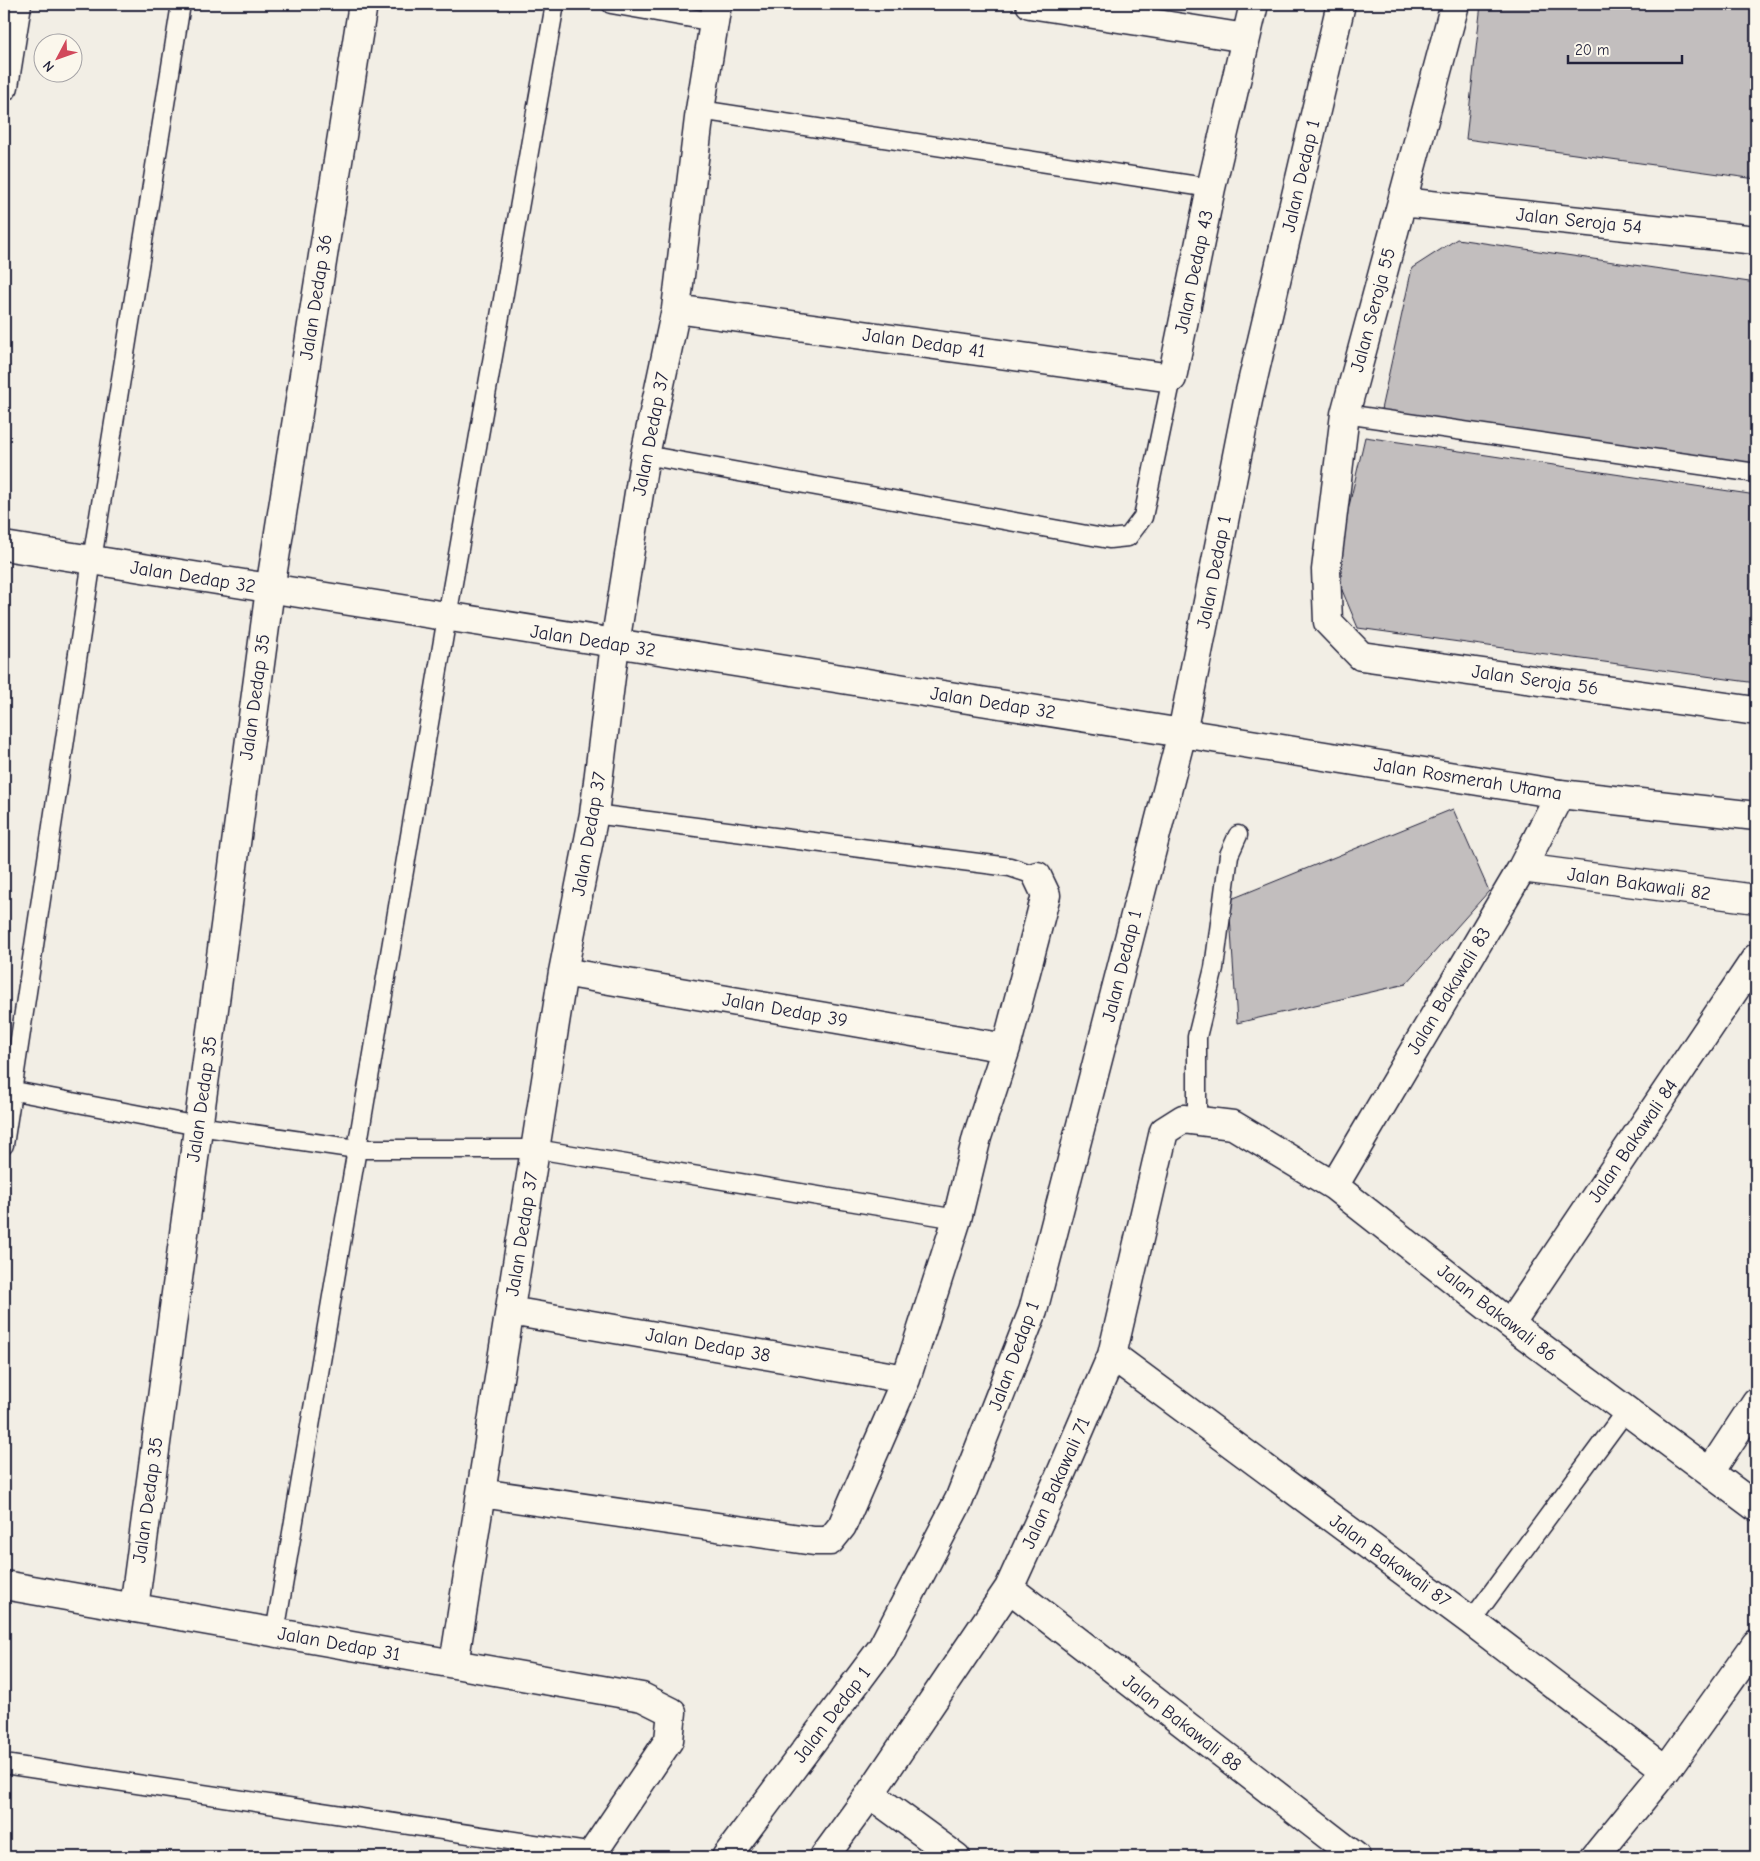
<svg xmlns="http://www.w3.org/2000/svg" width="1760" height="1861" viewBox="0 0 1760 1861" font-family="'Comic Neue',sans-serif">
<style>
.building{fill:#c2bebe;stroke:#22223b}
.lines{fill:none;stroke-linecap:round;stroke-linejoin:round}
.lane-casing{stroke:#22223b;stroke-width:21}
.street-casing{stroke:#22223b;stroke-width:31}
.secondary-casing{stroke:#22223b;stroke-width:31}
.primary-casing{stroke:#22223b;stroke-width:31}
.lane{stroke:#fbf7ec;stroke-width:18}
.street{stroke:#fbf7ec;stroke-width:28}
.secondary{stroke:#fbf7ec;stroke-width:28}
.primary{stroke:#fbf7ec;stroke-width:28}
.labels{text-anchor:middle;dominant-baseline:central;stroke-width:4;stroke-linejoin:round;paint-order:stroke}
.street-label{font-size:19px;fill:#22223b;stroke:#fbf7ec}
</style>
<rect width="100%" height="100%" fill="#f2eee5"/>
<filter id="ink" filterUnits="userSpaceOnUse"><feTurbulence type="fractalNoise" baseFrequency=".02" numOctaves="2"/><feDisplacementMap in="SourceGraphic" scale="10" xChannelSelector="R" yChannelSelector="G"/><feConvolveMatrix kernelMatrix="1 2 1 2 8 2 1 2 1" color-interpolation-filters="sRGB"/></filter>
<g filter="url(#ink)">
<path class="building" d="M1481 4H1756V179L1466 139Z
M1457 239 1756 283V464L1380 414 1412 268Z
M1365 437 1756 495V683L1358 628 1334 571Z
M1453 809 1489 891 1406 984 1237 1023 1229 900Z"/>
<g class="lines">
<g class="lane-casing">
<path id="lane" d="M611 4 714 22
M700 110 1211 188
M1345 414 1756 473
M645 455 1109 539 1128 537 1143 517 1172 378
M594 814 1010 867 1037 876
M4 1089 198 1126 357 1149H536L957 1219
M1197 1120V1037L1214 968 1229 855 1238 835
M4 1145 92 560 181 4
M1471 1621 1625 1412
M275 1633 447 617 555 4
M4 1764 594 1853"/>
</g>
<g class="street-casing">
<path id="street" d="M1030 4 1246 38
M1455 4 1345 414 1326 570 1328 622 1361 656 1756 711
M4 86 17 4
M1402 202 1756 240
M676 309 1172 378 1211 188 1254 4
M1522 868 1756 899
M563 972 1006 1048
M1334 1186 1522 868 1560 794
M510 1311 906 1379
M1510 1324 1756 958
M1112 1355 1471 1621 1666 1770
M1710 1472 1756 1402
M481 1493 814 1541H830L842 1526 906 1379 957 1219 977 1137 1006 1048 1046 895 1037 876
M4 1585 642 1697 672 1712 669 1740 590 1857
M1009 1588 1356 1857
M134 1608 270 589 363 4
M454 1664 563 972 594 814 615 644 645 455 676 309 700 110 717 4
M870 1794 956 1857
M824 1857 870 1794 1009 1588 1059 1478 1112 1355 1164 1131 1183 1119 1233 1125 1334 1186 1510 1324 1756 1507
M1595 1857 1666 1770 1756 1644"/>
</g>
<g class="secondary-casing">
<path id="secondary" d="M4 546 1182 733
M726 1857 882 1648 959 1500 1033 1311 1182 733 1248 400 1341 4"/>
</g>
<g class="primary-casing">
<path id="primary" d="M1182 733 1560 794 1756 816"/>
</g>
<use href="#lane" class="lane"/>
<use href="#street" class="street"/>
<use href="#secondary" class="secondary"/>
<use href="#primary" class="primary"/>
</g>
</g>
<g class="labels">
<g class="street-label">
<text transform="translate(1301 176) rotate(-77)">Jalan Dedap 1</text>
<text transform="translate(1579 221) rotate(6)">Jalan Seroja 54</text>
<text transform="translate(1194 272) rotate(-78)">Jalan Dedap 43</text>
<text transform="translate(316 297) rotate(-81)">Jalan Dedap 36</text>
<text transform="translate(1373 310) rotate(-75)">Jalan Seroja 55</text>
<text transform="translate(924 343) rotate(8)">Jalan Dedap 41</text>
<text transform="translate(651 434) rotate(-79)">Jalan Dedap 37</text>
<text transform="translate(1214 572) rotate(-79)">Jalan Dedap 1</text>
<text transform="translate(193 577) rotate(9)">Jalan Dedap 32</text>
<text transform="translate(593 641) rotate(9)">Jalan Dedap 32</text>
<text transform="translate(1535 680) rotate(8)">Jalan Seroja 56</text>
<text transform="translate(255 697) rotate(-82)">Jalan Dedap 35</text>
<text transform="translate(993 703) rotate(9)">Jalan Dedap 32</text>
<text transform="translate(1468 779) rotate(9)">Jalan Rosmerah Utama</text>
<text transform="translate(589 834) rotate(-80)">Jalan Dedap 37</text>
<text transform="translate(1639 884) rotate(8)">Jalan Bakawali 82</text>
<text transform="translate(1122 966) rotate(-76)">Jalan Dedap 1</text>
<text transform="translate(1449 991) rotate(-59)">Jalan Bakawali 83</text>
<text transform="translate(785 1010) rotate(10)">Jalan Dedap 39</text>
<text transform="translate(202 1099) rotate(-82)">Jalan Dedap 35</text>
<text transform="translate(1633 1141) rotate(-56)">Jalan Bakawali 84</text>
<text transform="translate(522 1234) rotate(-81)">Jalan Dedap 37</text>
<text transform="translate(1497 1313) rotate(38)">Jalan Bakawali 86</text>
<text transform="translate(708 1345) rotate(10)">Jalan Dedap 38</text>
<text transform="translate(1014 1356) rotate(-70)">Jalan Dedap 1</text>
<text transform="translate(1056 1483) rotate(-66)">Jalan Bakawali 71</text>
<text transform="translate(148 1500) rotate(-82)">Jalan Dedap 35</text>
<text transform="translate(1390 1561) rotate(36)">Jalan Bakawali 87</text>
<text transform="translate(339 1644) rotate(10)">Jalan Dedap 31</text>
<text transform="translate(832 1715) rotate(-53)">Jalan Dedap 1</text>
<text transform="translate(1182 1723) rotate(38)">Jalan Bakawali 88</text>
</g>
</g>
<rect width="1760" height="1861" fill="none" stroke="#fbf7ec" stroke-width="20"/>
<rect x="10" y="10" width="1740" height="1841" fill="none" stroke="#22223b" stroke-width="2" filter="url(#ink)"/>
<g transform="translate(58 58) rotate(229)"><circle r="24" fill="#fbf7ec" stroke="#a4a2a5"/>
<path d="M0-4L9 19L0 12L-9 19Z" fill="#d1495b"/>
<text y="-8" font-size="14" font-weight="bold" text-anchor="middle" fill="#22223b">N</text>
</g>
<path d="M1568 55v8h114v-8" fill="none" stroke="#22223b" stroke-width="2.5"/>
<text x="1575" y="55" font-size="15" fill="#22223b" stroke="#fbf7ec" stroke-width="4" paint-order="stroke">20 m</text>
</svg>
